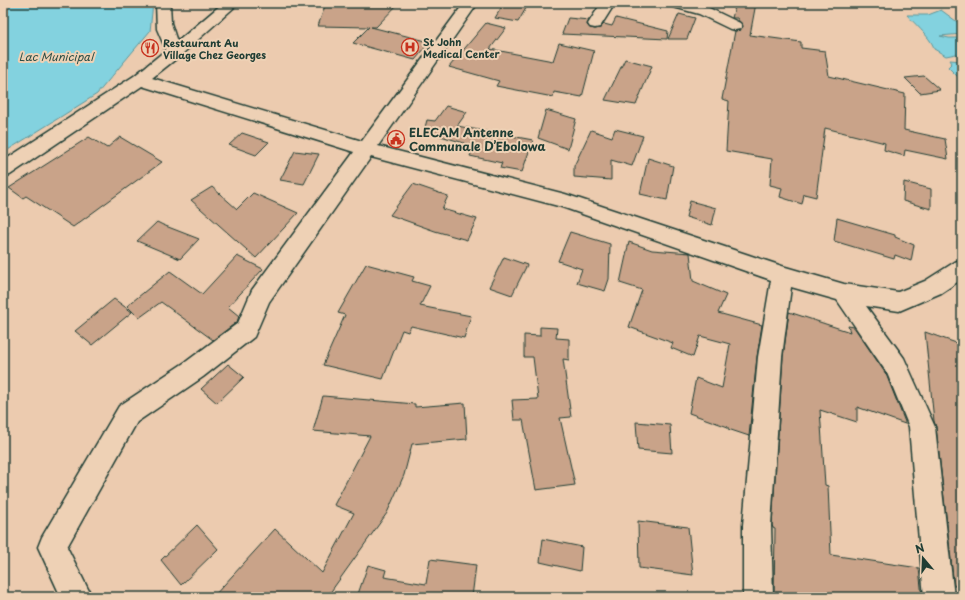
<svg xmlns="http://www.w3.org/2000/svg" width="965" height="600" viewBox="0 0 965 600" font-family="'Playpen Sans',sans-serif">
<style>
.water{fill:#83d2df;stroke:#5b969b}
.building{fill:#c9a389;stroke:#1f3d34}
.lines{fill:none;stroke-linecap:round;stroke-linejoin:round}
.minor-casing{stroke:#1f3d34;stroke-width:3}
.minor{fill:#eed1b5;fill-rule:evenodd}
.labels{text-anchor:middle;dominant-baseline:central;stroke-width:4;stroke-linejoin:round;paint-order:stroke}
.far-poi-label{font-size:10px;font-weight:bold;fill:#1f3d34;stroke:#eed1b5;text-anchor:start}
.far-water-label{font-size:11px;font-style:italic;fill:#294c45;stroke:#eed1b5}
.poi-label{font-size:12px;font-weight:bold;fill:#1f3d34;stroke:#eed1b5;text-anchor:start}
</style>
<rect width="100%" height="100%" fill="#eccbaf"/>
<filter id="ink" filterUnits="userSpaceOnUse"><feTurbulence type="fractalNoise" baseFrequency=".025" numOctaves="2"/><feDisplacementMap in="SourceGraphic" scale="8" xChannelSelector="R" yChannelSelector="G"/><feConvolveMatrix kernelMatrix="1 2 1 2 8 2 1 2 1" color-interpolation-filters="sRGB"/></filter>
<g filter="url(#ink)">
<path class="water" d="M3 3H153L150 31 97 94 3 153Z
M941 10 960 24 958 27 962 29V34L940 36 949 38H962V56L956 54 946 56 934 49C933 40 914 23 907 15H928Z
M950 60 962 61V81L948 67 952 63Z"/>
<path class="building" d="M326 3H399L376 27H371L430 42 415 60 353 43 369 27 318 26Z
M504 3H529L518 22 495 18Z
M736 3H756L750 35 801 42V48L825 51 829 76 905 94 904 130 945 139 948 159 905 150 904 156 884 150 885 143 825 128 816 197 804 194 802 204 780 197 782 188 770 185 772 159 726 151 729 101 722 99 735 31 740 30 743 27 737 18H732Z
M679 14 695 18 687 39H668Z
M568 18 589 20 587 25 590 28 595 29 600 28 604 24 612 26 616 18 668 31 667 39 562 34Z
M486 23 506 28 490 49 553 61 559 43 594 51 582 97 554 92 553 97 496 86 499 81 449 67Z
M625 59 652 66 636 105 605 100Z
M924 76 940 90 920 93 905 78Z
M446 106 467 112 457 126 533 140 522 172 500 168 502 163 470 156 474 146 424 131 427 120 435 121Z
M546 110 576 119 568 149 538 138Z
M615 129 643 136 632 166 611 160V180L574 177V166L591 130 612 137Z
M242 133 269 142 256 155 229 145Z
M89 137 107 148 120 137 162 162 73 227 26 196 23 198 9 188Z
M295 151 319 154 304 184 280 180Z
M648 158 673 166 667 200 640 194Z
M904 182 931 189V209L903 201Z
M413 184 448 196 442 209 477 219 467 240 435 231 390 215Z
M212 187 237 209 253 193 298 213 256 258 191 200Z
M690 201 716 208 712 225 686 217Z
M837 218 895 235V237L914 245 911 261 895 255 894 259 834 241Z
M157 222 163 225 199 239 180 259 137 241Z
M570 232 610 244 609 279 605 291 577 283 582 269 558 261Z
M629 242 652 250 690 253 693 281 726 295 718 313 762 325 757 357 749 436 728 429V427L689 413 696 378 722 388 730 344 700 336 693 357 671 348 673 343 629 327 642 290 620 283Z
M237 256 263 269 228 307 239 316 237 322 213 340 161 302 139 318 127 306 170 271 202 294Z
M504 257 527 265 512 295 489 287Z
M366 264 414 277 412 281 430 286 420 306 471 316 464 338 411 326 408 332 402 330 383 379 323 365 345 315 338 313Z
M114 299 132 312 92 345 75 331Z
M789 312 850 332 848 326 854 327 886 374 905 422V424L857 407V422L820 410 825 485 828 486 831 555 919 568 922 597H857L832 593V597H774L775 529 773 528 772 525 783 357Z
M540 327 557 328 556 338 569 339V360L563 359 571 417 560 418 575 485 536 490 523 420H514L512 400 538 399 533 357H524V335L540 336Z
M925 332 962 345V586H954L936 427 934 421Z
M228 364 244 377 217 403 201 389Z
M323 396 415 404V407L465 403 467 439 412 444 404 475 387 513 327 597H213L275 529 322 573 354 513 334 505 370 436 313 431Z
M636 422 670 425 672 453 638 450Z
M638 521 688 527 693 575 639 568Z
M197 525 218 549 181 585 161 560Z
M543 539 582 547 580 571 540 562Z
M430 559 476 565 472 597H357L368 565 386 570 384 577 426 584Z"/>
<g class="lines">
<g class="minor-casing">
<path id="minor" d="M156 3H170L171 23 177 42 223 3H239L181 55 152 78 362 141 464 3H478L378 146 565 194 782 266 844 284 898 292 925 281 955 262 962 259V279L941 293 899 311 866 306 904 358 935 427 954 597H924L909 427 887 373 837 300 791 287 782 357 771 525 773 597H743V525L758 357 771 280 562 207 371 157 269 302 254 337 203 377 137 422 67 547 92 597H61L38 547 42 537 119 406 187 361 238 323 252 290 354 152 142 86 10 175 3 177V161L134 76 166 50 157 29Z
M599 3H613L612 8 600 27 595 28 590 27 588 24 598 8Z
M668 3H691L709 8 740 23 742 26 740 29 735 30 730 29 699 14 670 6Z"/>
</g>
<use href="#minor" class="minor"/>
</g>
</g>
<defs>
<g id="hospital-ring" transform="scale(0.9)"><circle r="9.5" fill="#eed1b5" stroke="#c8321e" stroke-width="1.5"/><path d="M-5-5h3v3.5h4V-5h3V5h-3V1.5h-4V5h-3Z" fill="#c8321e"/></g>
<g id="restaurant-ring" transform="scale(0.9)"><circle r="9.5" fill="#eed1b5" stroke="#c8321e" stroke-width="1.5"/><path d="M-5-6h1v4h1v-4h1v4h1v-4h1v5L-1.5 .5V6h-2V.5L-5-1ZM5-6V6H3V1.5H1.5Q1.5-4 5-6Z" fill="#c8321e"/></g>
<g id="civic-ring" transform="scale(0.9)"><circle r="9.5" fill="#eed1b5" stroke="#c8321e" stroke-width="1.5"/><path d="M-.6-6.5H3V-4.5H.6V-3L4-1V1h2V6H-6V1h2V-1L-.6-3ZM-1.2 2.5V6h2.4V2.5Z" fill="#c8321e"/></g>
</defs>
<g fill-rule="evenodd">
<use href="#hospital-ring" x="410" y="47"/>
<use href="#restaurant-ring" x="150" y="48"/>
<use href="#civic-ring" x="396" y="139"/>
</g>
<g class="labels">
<g class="far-poi-label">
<text x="423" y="41">St John<tspan x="423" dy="12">Medical Center</tspan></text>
<text x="163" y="42">Restaurant Au<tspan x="163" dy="12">Village Chez Georges</tspan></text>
</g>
<g class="far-water-label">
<text x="56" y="56">Lac Municipal</text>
</g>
<g class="poi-label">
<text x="409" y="132">ELECAM Antenne<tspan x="409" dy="14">Communale D’Ebolowa</tspan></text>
</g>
</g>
<rect width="965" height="600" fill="none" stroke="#eed1b5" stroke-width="16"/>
<rect x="8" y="8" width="949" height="584" fill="none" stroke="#1f3d34" stroke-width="1.5" filter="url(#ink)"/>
<g transform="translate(923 558) rotate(341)" stroke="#eed1b5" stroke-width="3" paint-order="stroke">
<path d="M0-3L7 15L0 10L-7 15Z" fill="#1f3d34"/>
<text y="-6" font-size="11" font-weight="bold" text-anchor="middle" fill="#1f3d34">N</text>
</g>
</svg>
